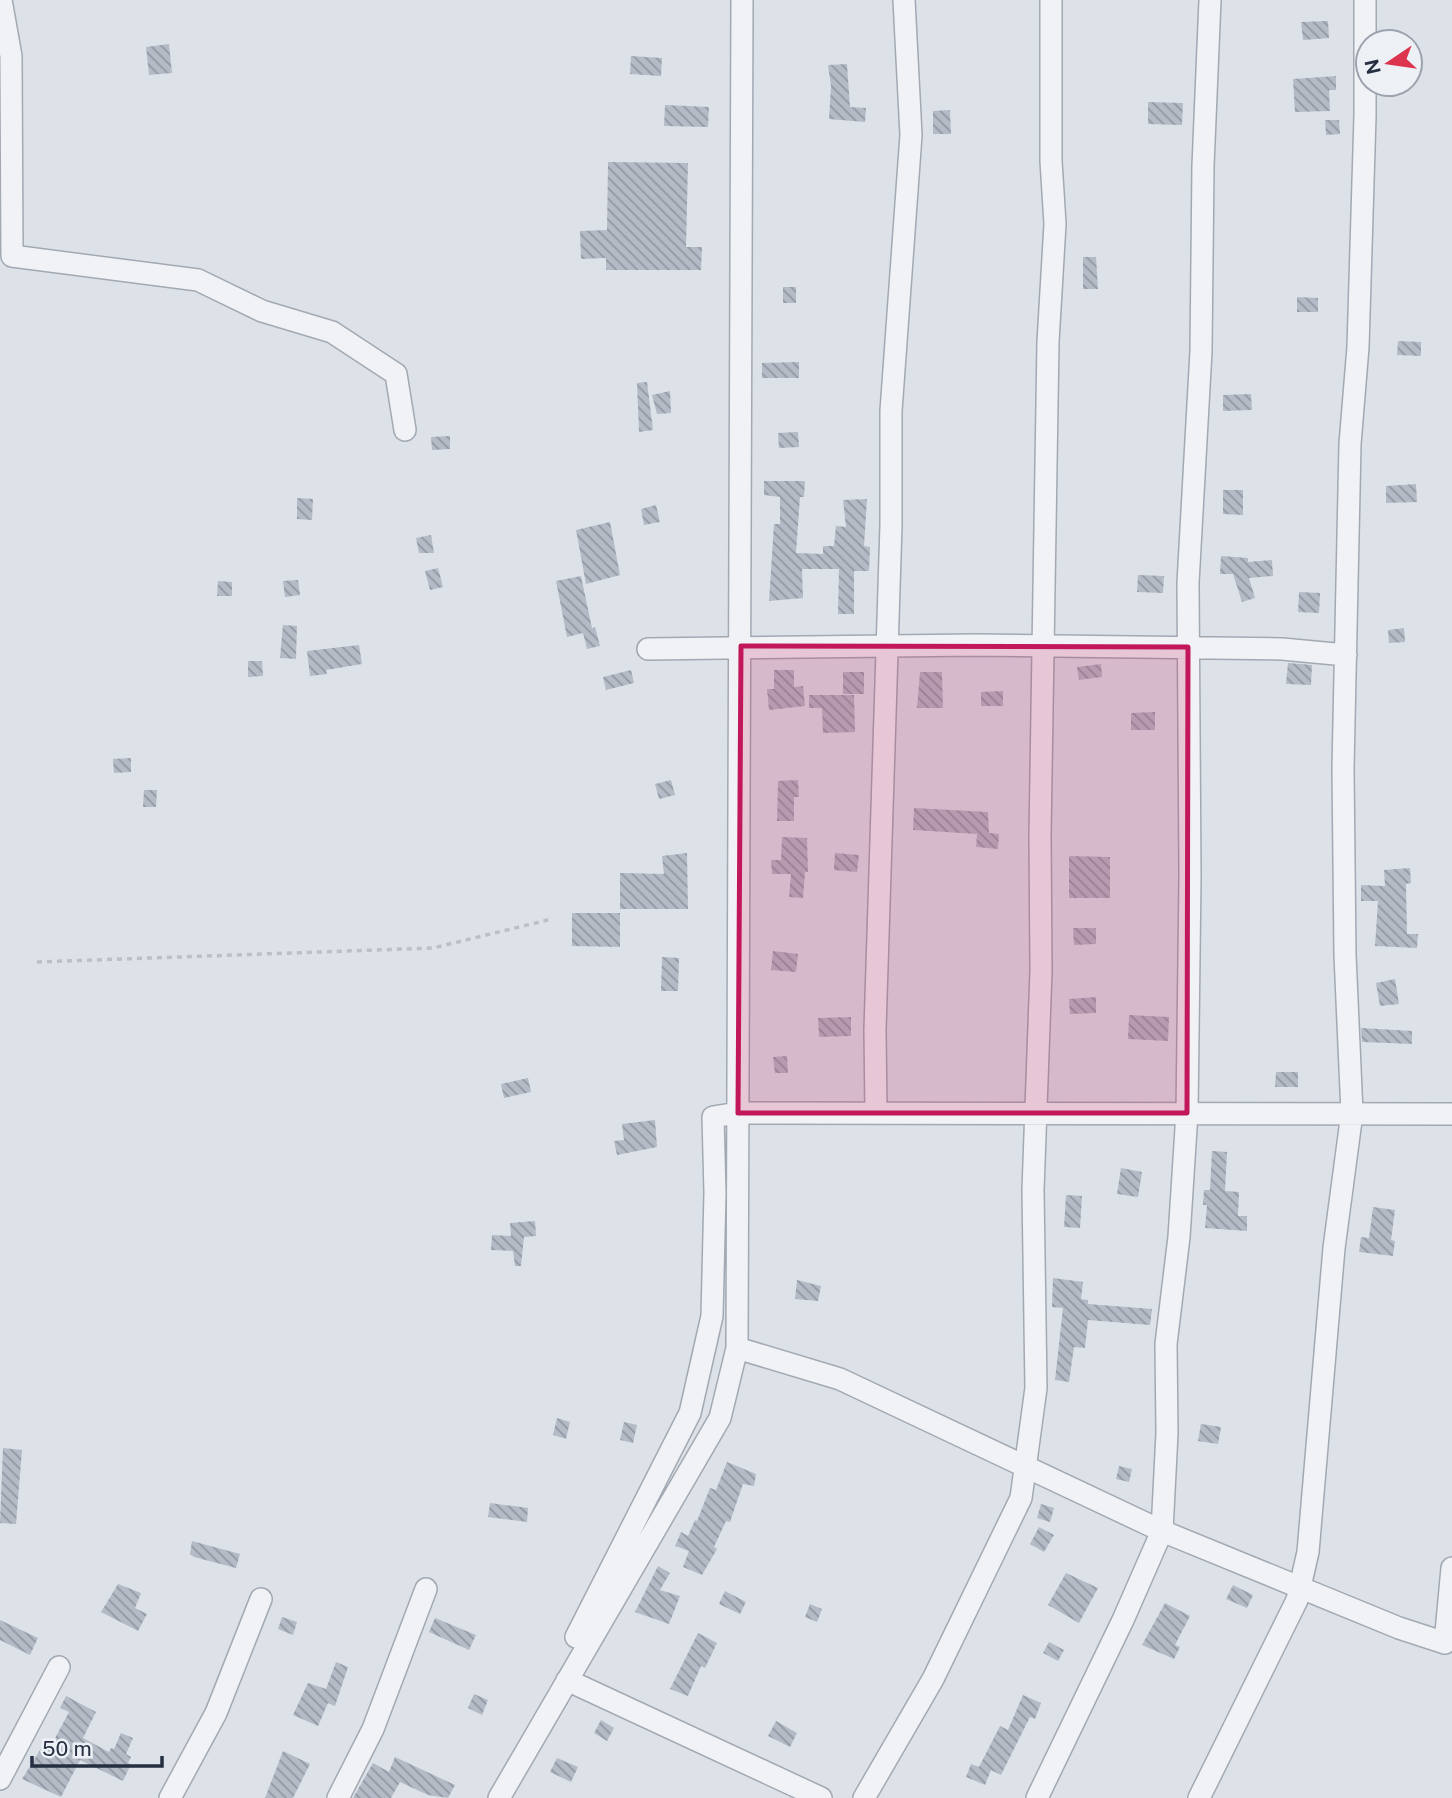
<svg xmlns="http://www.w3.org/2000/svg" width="1452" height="1798" viewBox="0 0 1452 1798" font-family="'Public Sans',sans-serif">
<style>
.building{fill:url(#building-back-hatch)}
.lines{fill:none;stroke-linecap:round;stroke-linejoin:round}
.minor-casing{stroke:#a2a9b3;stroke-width:24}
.path{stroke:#bbbfc7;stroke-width:3.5;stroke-dasharray:5 5;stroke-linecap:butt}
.minor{stroke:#f0f2f6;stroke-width:21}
.marked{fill:#c2185b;fill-opacity:0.2;stroke:#c2185b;stroke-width:5;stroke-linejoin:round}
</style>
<defs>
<pattern id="building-back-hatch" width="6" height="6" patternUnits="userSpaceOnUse" patternTransform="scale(1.75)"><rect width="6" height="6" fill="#b4bbc6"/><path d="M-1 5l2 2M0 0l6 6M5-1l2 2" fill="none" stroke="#9298a2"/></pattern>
</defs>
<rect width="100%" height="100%" fill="#dde2e9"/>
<path class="building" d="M1328 21 1329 38 1303 40 1301 22Z
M169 44 172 73 149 75 146 47Z
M631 56 662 58 661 76 630 74Z
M847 64 850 107 866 108 865 122 829 119 831 86 828 65Z
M1336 76V90H1329L1330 111 1295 112 1293 79Z
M1148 102 1183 103 1182 125 1148 124Z
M665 105 709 107 708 127 664 126Z
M950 110 951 134H933V111Z
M1325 120H1339L1340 134 1326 135Z
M608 162 688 163 686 247H702L701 270H606V258L581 259 580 231 607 230Z
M1083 257H1096L1098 289H1083Z
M783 287H796V303H783Z
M1297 297 1318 298V312H1297Z
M1398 341 1421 342V356L1397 355Z
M799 362V378H762V363Z
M647 382 653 430 639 432 637 383Z
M670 391 671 413 657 414 652 395Z
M1251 394 1252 410 1223 411V395Z
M798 432 799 447 779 448 778 433Z
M450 436V449L432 450 431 437Z
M764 481H805L804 497H800L796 553 823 554V546H834L836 526 846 527 843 500 867 499 864 546 870 547 869 571H854V614H838L839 569H802L803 598 769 601 774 524H780V497L764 495Z
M1416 484 1417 502 1386 503V486Z
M1223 490H1243V515L1223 514Z
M297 498 313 499 312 520 297 519Z
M656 505 660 522 644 525 641 509Z
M610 522 620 575 586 584 576 530Z
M431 535 434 553H419L416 538Z
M1221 556 1248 558V562L1272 560 1273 576 1249 578 1255 598 1242 602 1233 574H1220Z
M438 568 443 587 430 590 425 571Z
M1138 575 1164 576 1163 593 1137 592Z
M581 576 592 628 595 627 600 646 587 649 583 633 567 637 556 581Z
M298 580 300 595 285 597 283 581Z
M218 581 232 582V596H217Z
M1299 592 1320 593 1319 613 1298 612Z
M283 625 297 626 296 659 280 658Z
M1404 628 1405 642 1389 643 1388 630Z
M359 645 362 664 326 670 327 674 310 676 307 651Z
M248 661H262L263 676 248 677Z
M1288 663 1312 665 1311 685 1286 684Z
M1101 664 1102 677 1079 680 1077 667Z
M631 670 634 683 606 690 603 677Z
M774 670H794V687L803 686 805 706 769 710 767 689H774Z
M843 672H864V694H843Z
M920 672H942L943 708H917Z
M1003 691V706H981V692Z
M809 695H854L855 732 823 733 822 708H809Z
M1155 712V730H1131V713Z
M131 758V772L114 773 113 759Z
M671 780 675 795 659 799 655 784Z
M798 780 799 797H794V821H777L778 781Z
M144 790H157L156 807H143Z
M914 808 988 812 989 833 999 834 998 849 976 847 977 834 913 830Z
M782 837 807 838 808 872H805L803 898 789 897 791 874H772L771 860H781Z
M687 853 688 909H620V873L664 874 662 856Z
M835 853 859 855 857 872 834 870Z
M1069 856 1110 857V898H1069Z
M1410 868 1411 883 1406 884 1407 934H1418L1417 948 1375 946 1378 901H1361V885L1385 886 1384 870Z
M572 913H620V947L572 946Z
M1073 928H1096V944L1074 945Z
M773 951 798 954 796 972 771 970Z
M662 957 679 958 678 991H661Z
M1395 979 1399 1004 1380 1006 1376 983Z
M1096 997V1013L1070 1014 1069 999Z
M1129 1015 1169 1017 1168 1041 1128 1039Z
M851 1017V1036L819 1037 818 1018Z
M1361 1028 1412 1031V1044L1362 1042Z
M787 1056 788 1073H775L773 1057Z
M1276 1072H1298V1087H1275Z
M528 1078 531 1092 504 1098 501 1084Z
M655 1120 657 1147 617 1155 614 1141 624 1140 622 1124Z
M1212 1151 1227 1152 1225 1191 1239 1192 1238 1216H1247V1231L1205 1228 1207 1205H1203L1204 1190H1210Z
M1121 1168 1142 1172 1138 1197 1117 1194Z
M1066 1195 1082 1196 1080 1228 1064 1227Z
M1373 1207 1395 1210 1391 1240 1395 1241 1393 1256 1359 1252 1361 1237 1369 1238Z
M535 1221 536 1236 524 1237 521 1266H515L513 1251 491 1250 492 1235 511 1236 510 1223Z
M1053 1278 1083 1282 1081 1299 1088 1300V1304L1152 1309 1150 1325 1088 1320 1085 1348 1074 1347 1069 1382 1055 1380 1063 1308 1052 1307Z
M797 1280 821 1286 818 1301 795 1299Z
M557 1418 570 1422 566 1439 553 1435Z
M624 1422 637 1425 633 1443 620 1440Z
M1201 1424 1221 1427 1218 1444 1198 1441Z
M3 1448 22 1450 16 1524 0 1523Z
M727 1462 756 1474 754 1486 743 1484 730 1522 726 1521 714 1547 717 1549 702 1575 683 1567 689 1551 675 1546 681 1532 688 1536 695 1520 697 1521 710 1488 716 1490Z
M1119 1466 1132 1469 1129 1482 1116 1479Z
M490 1503 528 1508 527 1522 488 1517Z
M1041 1504 1054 1508 1050 1522 1037 1518Z
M1039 1527 1054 1535 1044 1552 1030 1544Z
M192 1541 240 1554 236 1568 194 1557 190 1554Z
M658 1566 670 1573 660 1590 680 1596 669 1624 635 1612Z
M1066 1573 1098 1588 1079 1623 1048 1605Z
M118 1584 141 1593 135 1608 147 1614 138 1631 101 1612Z
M1233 1585 1253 1595 1247 1608 1226 1599Z
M725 1591 746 1602 740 1614 719 1604Z
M1165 1603 1190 1616 1175 1645 1180 1647 1174 1659 1142 1645Z
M810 1604 822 1609 817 1622 805 1617Z
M282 1617 297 1622 293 1635 278 1629Z
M435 1618 476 1635 469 1650 429 1632Z
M0 1620 38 1638 30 1655 0 1640Z
M698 1633 717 1643 705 1668 701 1666 688 1696 670 1689Z
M1049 1642 1064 1650 1058 1661 1043 1653Z
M336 1662 348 1667 335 1706 328 1703 318 1726 293 1715 308 1683 326 1689Z
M474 1694 488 1700 482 1715 468 1708Z
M1023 1695 1041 1703 1035 1719 1030 1717 1001 1775 991 1770 985 1785 966 1777 971 1764 979 1767 1000 1726 1008 1730Z
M66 1696 96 1712 83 1738 109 1752 111 1748 114 1749 121 1733 133 1738 126 1754 131 1757 128 1763 131 1764 123 1781 80 1760 61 1797 22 1779 47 1739 53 1742 69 1712 60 1708Z
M601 1720 614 1728 607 1741 594 1733Z
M776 1721 797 1733 790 1747 768 1736Z
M283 1751 310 1764 293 1798H265Z
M395 1757 455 1785 448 1798 428 1795 400 1782 391 1798H353L373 1763 389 1772Z
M557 1758 578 1767 571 1782 550 1772Z"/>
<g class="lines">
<g class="minor-casing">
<path id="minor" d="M1 0 11 56 12 256 198 280 262 311 332 332 396 374 405 430
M648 649 975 645 1282 649 1346 655
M876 1113 875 1030 891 525V411L911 135 904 0
M737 1348 840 1379 1162 1531 1399 1628 1445 1643 1452 1568
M576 1637 690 1413 712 1316 715 1193 713 1117 738 1113 1452 1114
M567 1680 821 1798
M0 1779 59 1667
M170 1798 216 1713 261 1599
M338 1798 373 1729 426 1589
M499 1798 720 1418 737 1348 742 0
M864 1798 933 1679 1021 1498 1036 1388 1033 1190 1041 971 1040 835 1048 342 1055 224 1051 161V0
M1037 1798 1123 1620 1162 1531 1167 1433 1166 1344 1179 1237 1187 1113 1190 877 1188 583 1201 351 1203 166 1210 0
M1199 1798 1297 1600 1308 1552 1334 1248 1352 1113 1345 955 1343 768 1350 444 1358 347 1365 116V0"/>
</g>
<path class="path" d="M37 962 433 948 552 919"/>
<use href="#minor" class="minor"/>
</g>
<path class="marked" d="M741 646 1188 647 1187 1113H738Z"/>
<g transform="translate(1389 63) rotate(257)"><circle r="33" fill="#edf1f6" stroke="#9da3ae" stroke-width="2"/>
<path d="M0-5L12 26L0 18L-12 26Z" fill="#dc344e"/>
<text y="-10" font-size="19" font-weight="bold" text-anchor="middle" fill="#252f41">N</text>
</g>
<path d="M32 1756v10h130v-10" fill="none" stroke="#252f41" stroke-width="3.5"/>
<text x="42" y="1756" font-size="21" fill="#252f41" stroke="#edf1f6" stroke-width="5" paint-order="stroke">50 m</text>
</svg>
